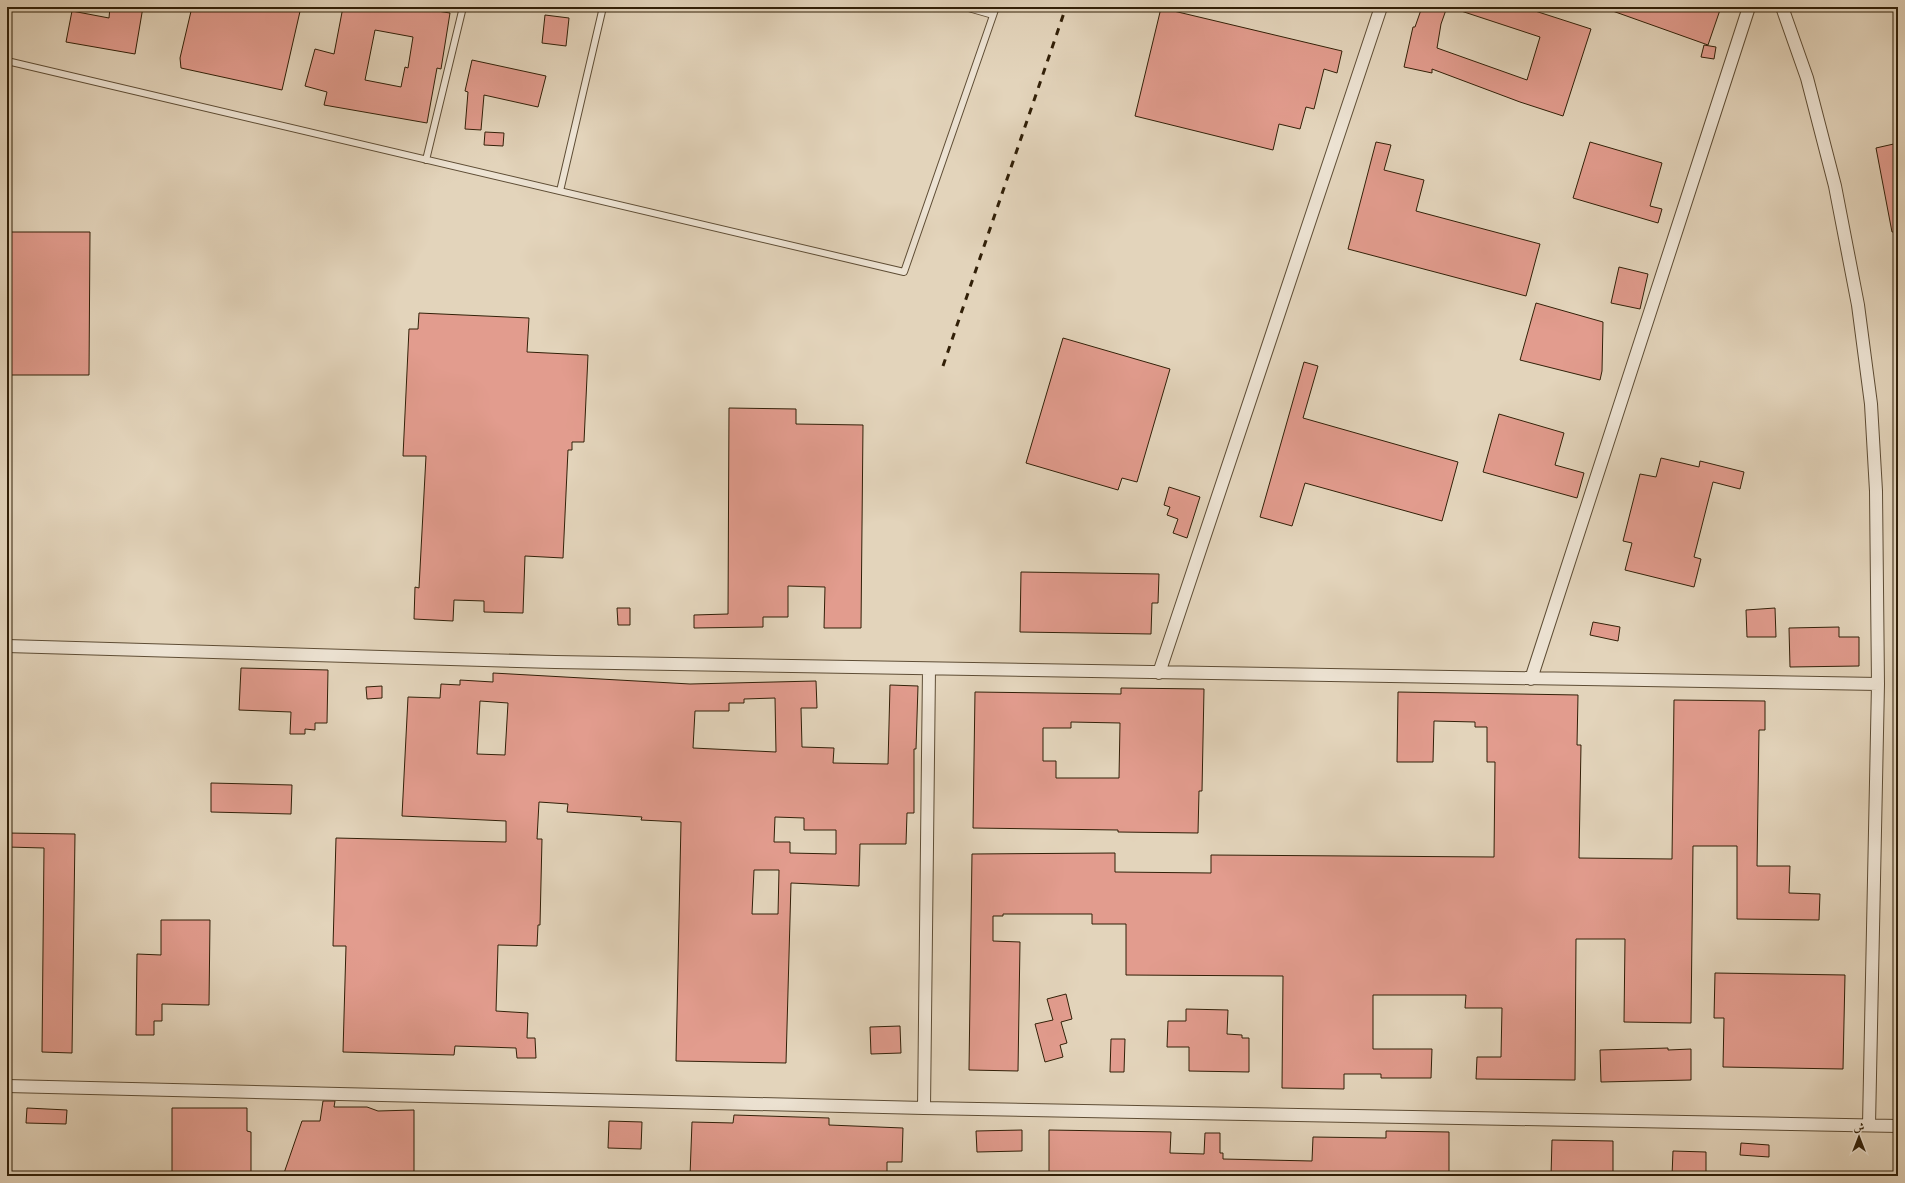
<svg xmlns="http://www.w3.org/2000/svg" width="1905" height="1183" viewBox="0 0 1905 1183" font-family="'IM FELL DW Pica',Amiri,serif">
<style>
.building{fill:#e29c8e;stroke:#322008;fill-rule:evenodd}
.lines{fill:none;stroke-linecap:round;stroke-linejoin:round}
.service-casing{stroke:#5e4d35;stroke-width:8}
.minor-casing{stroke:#5e4d35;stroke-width:14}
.service{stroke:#ede3d3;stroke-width:6}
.minor{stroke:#ede3d3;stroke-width:12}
.rail{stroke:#322008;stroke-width:3;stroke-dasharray:7 7;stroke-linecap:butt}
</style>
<rect width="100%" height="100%" fill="#e3d4bb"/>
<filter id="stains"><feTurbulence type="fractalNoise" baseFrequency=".005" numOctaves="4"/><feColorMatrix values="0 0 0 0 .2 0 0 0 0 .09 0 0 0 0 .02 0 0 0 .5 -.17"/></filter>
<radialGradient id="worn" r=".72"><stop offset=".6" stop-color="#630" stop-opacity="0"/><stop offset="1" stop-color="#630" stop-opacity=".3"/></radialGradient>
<path class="building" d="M110 7H143L135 54 66 42 72 11 109 18Z
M192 7H301L282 90 181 68 180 58Z
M343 7H412L450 13 441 69 437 68 427 123 324 105 327 92 305 86 315 49 334 54ZM375 30 413 37 408 68 405 67 401 87 365 80Z
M1422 7H1447L1441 24 1437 48 1527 80 1540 37 1455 9 1456 7H1533L1532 10 1591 29 1563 116 1520 102 1432 69V73L1404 67 1413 27H1415Z
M1607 7H1721L1708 45 1607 9Z
M1161 8 1342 51 1337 73 1324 69 1314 109 1306 107 1300 129 1279 124 1273 150 1135 116Z
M545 15 569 18 566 46 542 43Z
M1704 45 1716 47 1714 59 1701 57Z
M472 60 546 76 538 107 484 95 481 130 465 129 468 92 465 91Z
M485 132 504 133 503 146 484 145Z
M1376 142 1391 145 1384 170 1424 180 1416 211 1540 244 1526 296 1348 249Z
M1590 142 1662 163 1650 206 1662 209 1658 223 1573 198Z
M1898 143V232H1892L1876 148Z
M7 232H90L89 375H7Z
M1619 267 1648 274 1640 309 1611 303Z
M1536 303 1603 322 1602 371 1600 380 1520 360Z
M419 313 529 318 527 352 588 355 584 442H572V450H568L563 558 525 556 523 613 484 612V601L454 600 453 621 414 619 415 587 419 588 426 456H403L409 329H418Z
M1063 338 1170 369 1137 482 1122 478 1118 490 1026 463Z
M1304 362 1318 366 1303 418 1458 462 1442 521 1305 483 1292 526 1260 517Z
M729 408 796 409V424L863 425 861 628H824L825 587 788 586V617H763V627L694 628V615L728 614Z
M1499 414 1564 433 1555 465 1584 473 1577 498 1483 472Z
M1661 458 1699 467 1700 461 1744 472 1740 489 1713 482 1694 557 1701 559 1694 587 1625 570 1632 543 1623 541 1640 474 1656 477Z
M1169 487 1200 497 1187 538 1173 533 1178 519 1167 515 1170 507 1164 505Z
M1021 572 1159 574 1158 603H1152L1151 634 1020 632Z
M617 608H630V625H618Z
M1775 608 1776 637H1747L1746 610Z
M1593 622 1620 627 1618 641 1590 635Z
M1839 627V637H1859V666L1790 667 1789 628Z
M241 668 328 670 327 723H315V730L305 729V734H290L291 712 239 710Z
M493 673 690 684 816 681 817 708H801L802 747 834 748 833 763 888 764 890 685 918 686 916 749H914V813H907L906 844H860L859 886 791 883 786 1063 676 1061 681 822 641 820 642 817 567 812 568 804 539 802 537 839H542L540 925H538L537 946 498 945 496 1011 528 1013 527 1038H535L536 1058H517L516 1048 455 1046 454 1055 343 1052 346 946H333L336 838 506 842V821L402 816 408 697 440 698 441 684 460 685V680L493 682ZM775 698 776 752 693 748 695 711H729V703H744V699ZM480 701 508 703 505 755 477 754ZM775 817 804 818V830H836V854L790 853V842H774ZM754 870H779L778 914H752Z
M382 686V698L367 699 366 687Z
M1121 688 1204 689 1202 791H1199L1198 833 1118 832V830L973 828 975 692 1121 694ZM1071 722 1120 723 1119 778H1056V761H1043V728H1071Z
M1398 692 1578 695 1577 745H1581L1579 858 1672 859 1674 700 1765 701V730H1759L1757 866H1790L1789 893 1820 894 1819 920 1737 919V846H1693L1691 1023 1624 1022 1625 939H1576L1575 1080 1476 1079 1477 1057H1501L1502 1008H1465L1466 995H1373V1049H1432L1431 1078H1381V1074H1344V1089L1282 1088 1283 976 1126 975V924H1092V914H1003V916H993V941L1020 942 1018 1071 969 1070 972 854 1115 853V872L1211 873V855L1494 857 1495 762H1487V727H1475V722L1434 721 1433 762H1397Z
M211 783 292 785 291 814 211 812Z
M7 833 75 834 72 1053 42 1052 44 848 7 847Z
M161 920H210L209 1005 162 1004V1021H154V1035H136L137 954 161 955Z
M1715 973 1845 975 1843 1069 1723 1067 1724 1018H1714Z
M1066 994 1072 1019 1061 1022 1067 1043 1060 1045 1063 1057 1045 1062 1035 1024 1053 1020 1047 999Z
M1186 1009 1228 1010 1227 1034 1242 1035V1038H1249V1072L1189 1071V1047H1167L1168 1021H1186Z
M900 1026 901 1053 871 1054 870 1027Z
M1111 1039H1125L1124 1072H1110Z
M1668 1048V1050L1691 1049V1080L1601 1082 1600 1050Z
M323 1101H335L334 1107H367L378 1111 414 1110V1176H283L302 1121H320Z
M27 1108 67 1110 66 1124 26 1123Z
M172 1108H247V1131L251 1132V1176H172Z
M734 1115 829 1118V1125L903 1128 902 1162H887V1176H690L692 1122 733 1123Z
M609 1121 642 1122 641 1149 608 1148Z
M1022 1130V1151L977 1152 976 1131Z
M1049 1130 1171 1132 1170 1153 1204 1154 1205 1133H1220V1153H1223V1159L1312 1161 1313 1137 1386 1138V1131L1449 1132V1176H1049Z
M1552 1140 1613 1141V1176H1551Z
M1741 1143 1769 1145V1157L1740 1155Z
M1673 1151 1706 1152V1176H1672Z"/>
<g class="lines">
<g class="service-casing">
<path id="service" d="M965 7 993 15
M7 61 904 272 996 7
M426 160 463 7
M560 191 603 7"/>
</g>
<g class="minor-casing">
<path id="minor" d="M1782 7 1807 78 1835 186 1858 305 1871 404 1876 491 1878 684 1869 1125
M7 646 555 662 1878 684
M1159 673 1381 7
M1531 679 1749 7
M7 1086 924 1108 1898 1126
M924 1108 929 669"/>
</g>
<use href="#service" class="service"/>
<use href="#minor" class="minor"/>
<path class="rail" d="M943 366 1066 7"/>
</g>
<rect width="1905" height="1183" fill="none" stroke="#e3d4bb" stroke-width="24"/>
<rect x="8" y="8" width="1889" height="1167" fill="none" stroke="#322008" stroke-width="2"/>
<rect x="12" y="12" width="1881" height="1159" fill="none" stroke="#322008"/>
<g transform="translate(1859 1137)" stroke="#ede3d3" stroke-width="3" paint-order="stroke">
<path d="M0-3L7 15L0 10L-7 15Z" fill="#322008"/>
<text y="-6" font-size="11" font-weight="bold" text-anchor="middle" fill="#322008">ش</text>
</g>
<rect width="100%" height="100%" filter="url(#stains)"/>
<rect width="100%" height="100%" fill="url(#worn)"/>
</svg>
